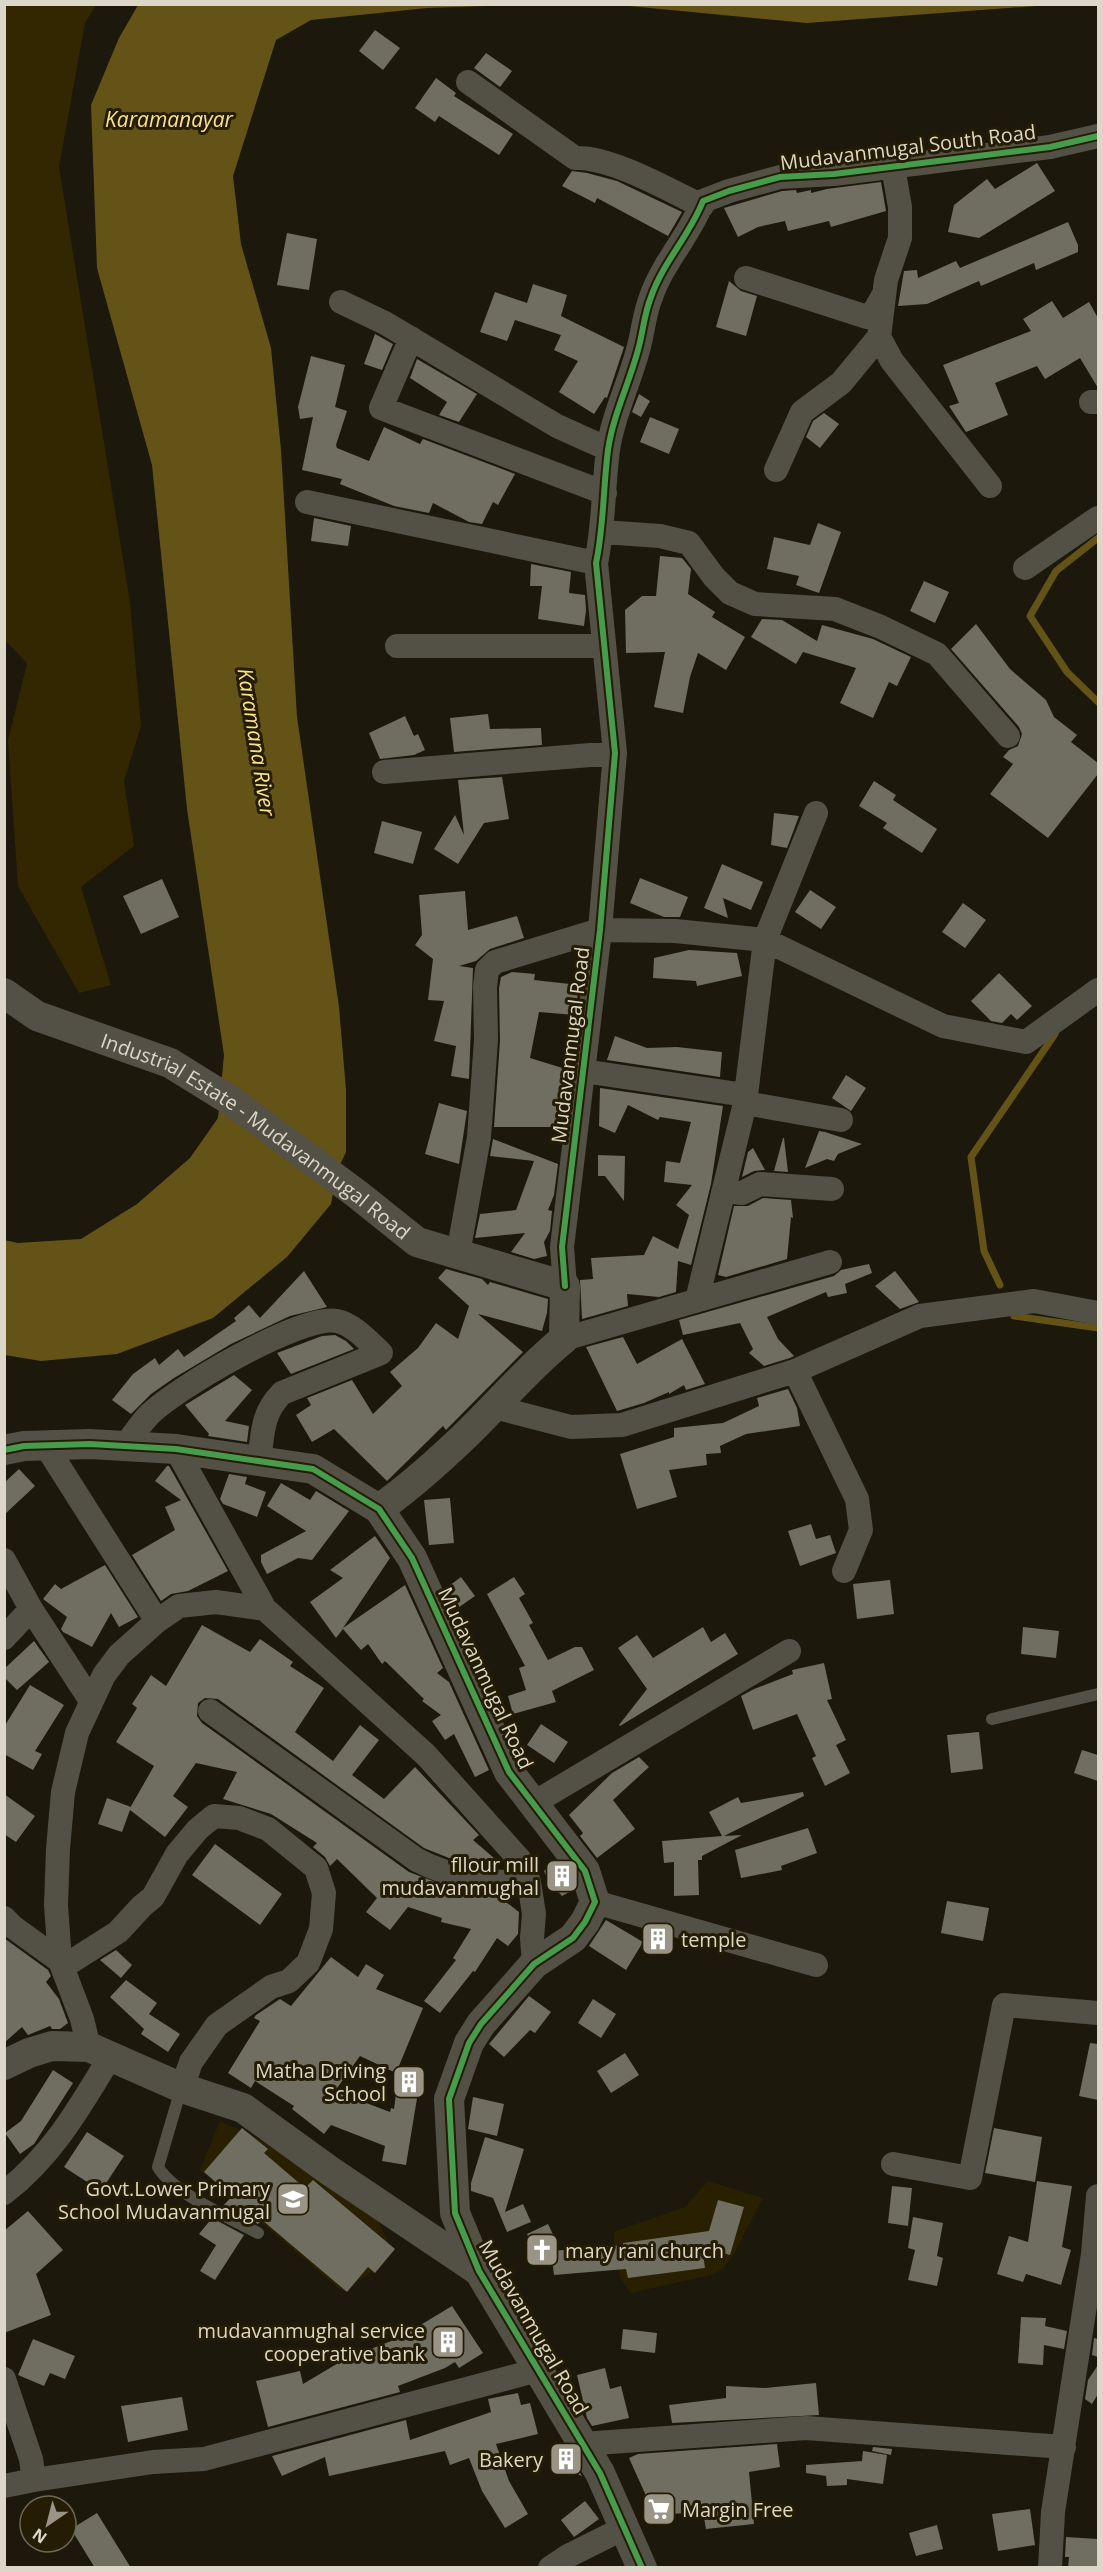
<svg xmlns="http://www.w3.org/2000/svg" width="1103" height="2572" viewBox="0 0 1103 2572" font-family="'Open Sans',sans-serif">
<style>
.built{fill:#292001}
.green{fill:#322701}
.water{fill:#645317}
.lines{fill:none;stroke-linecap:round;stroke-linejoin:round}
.stream{stroke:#645317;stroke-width:7}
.building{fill:#706d61}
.service{stroke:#535046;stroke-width:12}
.minor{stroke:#535046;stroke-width:24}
.tertiary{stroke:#535046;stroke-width:30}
.cycleway-casing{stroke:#241c03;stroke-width:10}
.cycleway{stroke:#469c4c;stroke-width:6}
.labels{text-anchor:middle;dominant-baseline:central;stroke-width:6;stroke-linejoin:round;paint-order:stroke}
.street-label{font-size:20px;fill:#dcd7c8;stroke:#241c03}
.poi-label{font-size:20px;fill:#dcd7c8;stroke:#241c03;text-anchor:end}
.water-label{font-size:21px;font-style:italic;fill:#fbe18b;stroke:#241c03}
</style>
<rect width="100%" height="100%" fill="#1c180b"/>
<path class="built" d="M220 2121 261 2140 327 2178 378 2220 392 2250 372 2272 342 2291 200 2170Z
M708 2181 763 2198 735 2252 724 2268 711 2275 631 2293 620 2278 613 2232 685 2207Z"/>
<path class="green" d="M5 4 96 5 85 23 59 167 130 602 141 726 124 781 134 846 81 887 111 985 79 993 18 886 8 741 27 663 4 639Z"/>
<path class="water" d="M138 5H515L427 8 311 20 276 40 233 176 241 244 271 348 281 450 297 717 339 1007 346 1090V1152L338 1169 331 1204 287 1257 213 1318 117 1354 41 1361 5 1355 4 1240 18 1243 81 1239 137 1204 190 1158 218 1118 224 1055 187 809 152 465 97 268 91 105 119 38Z
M619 5V4L1050 5 807 23Z"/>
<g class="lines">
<path class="stream" d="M1098 538 1056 571 1030 616 1067 672 1098 702
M1000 1285 984 1251 971 1157 1055 1034
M1014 1316 1098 1328"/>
</g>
<path class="building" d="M375 30 400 48 383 70 359 51Z
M486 53 512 71 500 87 474 68Z
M436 78 456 93 454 96 513 134 499 155 439 116 435 122 415 108Z
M1037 163 1055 191 979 238 948 232 954 205 987 179 995 189Z
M572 171 587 173 617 181 682 212 668 236 597 198 595 203 562 186Z
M881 182 886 211 831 227 829 221 788 231 785 221 758 227 738 237 724 208 782 191 796 190 797 193 811 190V193L827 189Z
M1068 222 1078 245V252L1036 270 1034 263 981 286 979 281 927 304 898 306 904 271 917 270 918 278 956 261 960 268Z
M287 233 317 239 309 290 277 285Z
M729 281 741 291 757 296 746 336 716 327Z
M533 284 567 295 561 316 624 347 607 398 605 397 594 414 559 392 578 361 554 350 561 335 515 320 507 341 480 332 495 292 527 303Z
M1052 301 1063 318 1089 302 1098 318V388L1080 358 1045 379 1037 366 995 383 1008 415 966 432 949 406 959 403 943 365 1031 331 1023 319Z
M375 334 393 344 382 370 364 364Z
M311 356 345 365 335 407 347 411 336 445 337 448 369 461 384 427 420 444 423 439 515 474 498 505 493 502 482 524 469 522 433 503 429 513 394 506 340 484 342 479 302 470 313 417 300 419 298 407Z
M417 359 477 394 459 422 439 415 447 402 410 378Z
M639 394 650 401 641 417 632 412Z
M824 413 839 424 820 448 806 437 813 421Z
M650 417 679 429 669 454 640 442Z
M314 518 351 526 348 546 311 541Z
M818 523 841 532 819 593 796 585 799 576 767 569 774 537 810 545Z
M660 556 682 558 691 569 688 594 715 612 712 617 745 637 726 670 698 653 690 677 683 713 654 707 665 652 626 653 625 610 642 596H656Z
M531 564 571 572 569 593 585 595 586 610 584 626 538 619 542 586H530Z
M924 581 949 592 935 623 910 611Z
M762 619 782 620 817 641 822 625 873 639 911 657 897 686 889 682 873 718 840 703 856 668 803 652 796 664 751 637Z
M976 624 1010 669 1046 700 1054 717 1077 735 1071 742 1098 763V774L1048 838 990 794 1013 764 1003 757 1009 750 1018 746 1022 734 1019 727 951 649Z
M488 714 490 729 541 728 542 745 454 752 450 718Z
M405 716 414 736 418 734 425 750 414 755 380 759 369 733Z
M502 777 509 819 484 823 458 864 434 849 455 815 464 835 458 780Z
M874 781 896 795 893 800 937 829 922 853 883 828 887 823 859 806Z
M774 813 799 816 787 848 771 845Z
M382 821 422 832 413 864 374 853Z
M722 864 763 882 751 910 723 898 728 918 704 908Z
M640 878 688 897 680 917H664L630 903Z
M162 879 179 917 141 934 123 896Z
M810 890 836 907 821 929 795 912Z
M465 891 468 930 517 916 524 938 490 949 476 961 459 966 473 968 469 1079 451 1076 456 1046 434 1041 444 1001 428 1000 433 959 415 945 422 935 419 895Z
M963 903 986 920 965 948 942 932Z
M689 950 737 953 742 976 697 986 696 981 653 978 654 958Z
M512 972 535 974 534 980 579 985 575 1015 539 1012 530 1058 569 1070 564 1111 558 1108V1127H494L500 1041 499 988 501 977Z
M999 973 1032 1006 1017 1020 1011 1014 1002 1023 991 1021 971 1001Z
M615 1036 647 1048 677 1047 722 1052 720 1077 607 1060Z
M846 1075 866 1088 851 1111 832 1098Z
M600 1088 723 1106 711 1184 691 1265 678 1261 676 1292 659 1297 627 1294 628 1306 582 1319 580 1280 593 1279 591 1258 644 1255 653 1236 678 1249 689 1215 676 1205 692 1185 664 1182 666 1161 680 1163 691 1122 660 1117 658 1120 628 1105 615 1133 599 1126Z
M439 1103 467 1111 459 1164 425 1154Z
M819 1131 825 1132 862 1144 838 1154 834 1161 827 1159 805 1168Z
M783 1138H784L788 1172 774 1171Z
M493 1139 558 1164 554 1195 548 1210 552 1211 550 1231 544 1242 547 1256 534 1259 511 1252 525 1233 475 1238 480 1214 516 1210 534 1161 490 1156Z
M753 1148 765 1170 754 1171 742 1177 748 1152Z
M598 1155 625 1156 624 1201 605 1176H598Z
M763 1198 791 1200 793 1218 791 1217 787 1259 726 1277 718 1275 734 1206H748Z
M869 1264 872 1273 845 1284 847 1293 828 1297 826 1292 767 1317 778 1339 794 1356 790 1358 764 1366 749 1353 753 1349 740 1323 683 1335 679 1320 834 1276 841 1270Z
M446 1269 482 1279 488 1285 490 1282 548 1299 547 1313 542 1331 478 1314 523 1352 446 1430 443 1426 387 1481 334 1429 312 1442 296 1415 311 1405 307 1398 352 1380 373 1414 402 1386 390 1372 418 1348 436 1323 458 1339 469 1306 438 1278Z
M304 1271 327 1307 290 1316 231 1344 174 1378 151 1394 131 1414 112 1400 133 1374 155 1358 159 1365 178 1349 184 1357 236 1321 234 1318 249 1305 260 1318Z
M895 1271 919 1302 900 1309 875 1286Z
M335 1335 346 1341 354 1349 291 1374 277 1353 322 1336Z
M623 1337 637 1364 682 1339 705 1384 686 1390 684 1385 669 1394V1392L644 1403 617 1411 586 1347Z
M234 1375 252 1390 225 1421 249 1426 247 1442 208 1436 209 1434 185 1405Z
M788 1389 797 1408 800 1426 746 1434 720 1446 721 1453 706 1454 707 1465 669 1470 677 1497 637 1509 620 1454 674 1437V1428L723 1423 759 1406 757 1398Z
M167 1466H169L228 1571 188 1591 171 1594 161 1601 132 1555 175 1530 165 1507 181 1500 155 1481Z
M19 1469 35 1486 4 1515V1483Z
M229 1474 247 1477 245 1484 266 1492 257 1517 223 1504 220 1499Z
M281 1483 310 1500 316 1491 349 1511 312 1560 298 1558 267 1574 261 1562V1555L306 1531 267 1506Z
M450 1498 454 1543 429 1545 424 1500Z
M811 1524 816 1539 830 1535 836 1553 800 1566 788 1531Z
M375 1536 390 1558 343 1628 405 1585 443 1668 437 1673 449 1682 489 1770 475 1777 454 1734 445 1740 432 1721 441 1715 422 1701 424 1699 385 1661 382 1664 368 1644 361 1650 343 1629 336 1638 310 1602 343 1578 330 1570Z
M105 1565 138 1617 119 1627 111 1613 92 1647 63 1632 61 1629 67 1617 43 1599 55 1584 61 1589Z
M461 1577 475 1596 455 1610 445 1589Z
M514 1577 525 1594 519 1598 533 1623 529 1625 548 1660 575 1647H582L594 1670 552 1691 556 1702 513 1714 508 1696 526 1690 519 1668 525 1666 487 1594Z
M890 1580 894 1614 857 1619 853 1584Z
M202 1625 250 1652 260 1639 293 1662 290 1666 324 1688 295 1732 333 1761 360 1725 379 1740 352 1775 384 1799 415 1767 479 1835 473 1840 494 1858 487 1866 474 1864 449 1858 424 1848 218 1699 205 1698 198 1703 197 1716 202 1723 409 1872 454 1889 498 1896 519 1912 518 1934 508 1946 497 1938 475 1972 473 1971 440 2013 424 2001 456 1960 453 1958 471 1929 441 1922 442 1918 408 1907 390 1930 366 1912 377 1898 337 1859 330 1866 325 1857 313 1847 317 1843 271 1814 223 1799 237 1772 196 1763 173 1796 188 1807 165 1837 130 1810 122 1832 98 1824 107 1798 131 1807 130 1808 154 1766 116 1742 137 1708 132 1704 151 1675 166 1686Z
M703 1627 711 1642 725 1633 738 1654 620 1726 619 1725 647 1689 618 1648 637 1635 653 1658Z
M1023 1627 1059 1631 1056 1658 1021 1654Z
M34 1641 49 1662 17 1690 4 1677V1669Z
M824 1663 832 1699 827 1700 846 1740 836 1745 850 1773 825 1786 812 1758 816 1756 797 1714 753 1730 741 1696 754 1689 793 1674 792 1670Z
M30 1685 64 1705 35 1751 42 1754 33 1770 4 1754V1727Z
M541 1724 568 1742 554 1763 527 1745Z
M979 1732 983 1769 951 1773 947 1735Z
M1082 1750 1098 1755V1781L1074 1773Z
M639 1757 649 1767 613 1800 635 1829 597 1858 580 1836 583 1833 569 1815 612 1773Z
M803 1792 804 1796 724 1836 742 1835 702 1856V1860H698L699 1895 674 1896V1862L664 1863 662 1841 722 1836 709 1812 738 1797 741 1803Z
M4 1794 35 1816 16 1842 4 1834Z
M808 1828 817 1853 781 1866 782 1870 741 1878 735 1850Z
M215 1844 282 1894 260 1925 192 1875Z
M555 1860 570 1879 573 1890 562 1896 548 1881 544 1871Z
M947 1901 989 1908 983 1941 941 1933Z
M606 1920 643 1942 626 1970 589 1946Z
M4 1938 48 1970 51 1976 46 1982 59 1999 68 2023 60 2029H52L50 2026 28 2035 22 2027 4 2043Z
M116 1950 132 1965 121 1978 100 1960Z
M331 1957 358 1977 366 1964 384 1975 376 1989 423 2008 396 2073 360 2056 335 2091 390 2112 391 2108 394 2109 399 2071 421 2074 406 2165 382 2161 385 2146 331 2125 324 2134 292 2109 294 2106 255 2081 251 2088 228 2073 260 2021 254 2018 256 2015 280 1999 291 2006Z
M126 1980 157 2003 149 2014 180 2034 168 2052 141 2034 144 2029 110 1997Z
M529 1996 551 2012 535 2033 530 2030 504 2057 489 2044Z
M593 1999 616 2014 601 2038 578 2023Z
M1090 2043 1098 2044V2100L1079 2096Z
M625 2053 639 2075 611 2093 597 2071Z
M53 2070 73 2083 34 2144 20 2154 5 2133 21 2121Z
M473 2097 504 2104 497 2136 468 2129Z
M242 2128 268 2149 264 2153 305 2188 313 2180 395 2249 375 2273 368 2267 347 2292 262 2220 258 2224 223 2206 232 2196 204 2172Z
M994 2128 1042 2137 1035 2182 985 2173Z
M87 2132 124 2156 101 2191 64 2167Z
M485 2137 524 2149 505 2212 523 2204 531 2222 507 2232 493 2198 471 2191V2183Z
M1037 2181 1072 2186 1062 2247 1071 2250 1061 2285 1026 2274 1023 2282 997 2274 1009 2236 1028 2242Z
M892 2186 912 2188 908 2226 888 2223Z
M718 2200 744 2207 730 2255 702 2247 705 2268 628 2278 626 2269 554 2275 551 2251 623 2245V2243L709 2231Z
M28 2211 63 2250 36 2274 51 2315 4 2333V2231Z
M913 2217 943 2223 937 2256 943 2258 937 2286 908 2280 915 2250 908 2248Z
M212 2218 244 2235 215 2280 200 2271 216 2245 199 2234Z
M548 2224 557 2243 537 2253 527 2234Z
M452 2306 483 2353 459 2368 455 2362 445 2368 398 2386 400 2392 268 2427 256 2381 300 2371 303 2384 345 2359 399 2338Z
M1021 2317 1046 2318 1045 2326 1067 2331 1064 2349 1044 2345 1043 2365 1018 2363Z
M623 2329 657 2333 655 2353 621 2349Z
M1094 2338 1098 2339V2357L1092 2355Z
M33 2339 75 2356 65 2379 50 2373 44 2386 18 2375Z
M1098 2365V2394L1092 2404 1085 2399 1088 2380Z
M605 2368 610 2389 621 2386 629 2418 592 2426 587 2418 577 2375Z
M816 2383 819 2415 672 2423 669 2405 726 2398V2386L765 2388Z
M518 2393 521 2405 530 2403 538 2434 496 2444 509 2481 528 2514 505 2528 482 2491 469 2458 450 2465 445 2451 329 2476 325 2457 282 2476 272 2456 406 2420 410 2440 491 2412 488 2399Z
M182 2397 188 2430 128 2442 121 2406Z
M777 2444 780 2467 749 2472 754 2524 706 2529 703 2512 671 2514 656 2518 629 2458 638 2454Z
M564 2446 582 2476 561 2467 553 2450Z
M873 2447 892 2449 891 2455 872 2451Z
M863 2451 887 2455 883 2484 847 2479V2485L827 2486 826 2476 806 2473V2465L862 2461Z
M585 2501 599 2519 574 2537 561 2520Z
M1030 2509 1035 2545 998 2551 992 2514Z
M97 2513 131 2568H95L71 2529Z
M937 2525 943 2549 916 2556 909 2533Z
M1066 2537 1098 2539V2568H1068L1069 2557H1065Z"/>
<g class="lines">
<path class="service" d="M992 1719 1098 1694
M181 2089 158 2167C173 2193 230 2218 258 2233"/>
<path class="minor" d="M468 82 575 158C610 156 669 190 702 206
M893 167 900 207V238L886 280 879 337 892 361 990 486
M746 278 867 317 872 315 884 294
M341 302 385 323 557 426 608 449
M411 338 381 408 605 493
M1091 402H1098
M776 470 802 412 841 383 879 337
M307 502 596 563
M603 532 660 536 689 543 714 577 730 593 755 604 835 609 881 627 937 654 1008 736
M1025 568 1098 518
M397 646H604
M384 772 615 753
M583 1071 745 1095
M745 1103 841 1120
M724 1191 742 1193 760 1184 832 1189
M458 1254 479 1137 486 1040 485 987 487 970 495 962 600 930 675 931 765 940 943 1026 1026 1042 1098 990
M565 1286 562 1247 600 930 615 753 596 563C604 526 603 488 608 450 613 415 629 384 638 350 643 333 644 314 651 297 663 262 690 235 703 201L729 191 780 177 834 174 1050 147 1098 136
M697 1300 745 1103 765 940 816 813
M564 1339 830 1262
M795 1371 857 1499 861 1530 844 1571
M494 1407 571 1427 622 1425 795 1371 920 1316 1034 1301 1098 1313
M46 1446 157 1621
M124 1447C132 1437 139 1426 147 1417 172 1390 301 1314 337 1321 353 1324 369 1342 381 1353L282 1393C261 1414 263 1434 259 1462
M176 1449 265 1609
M4 1560 31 1609 91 1701
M4 1638 31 1609
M210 1711 417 1860C454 1879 488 1883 529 1882
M532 1804 789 1651
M595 1902 816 1965
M4 1918 13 1927 60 1961 82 2019 89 2047
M60 1961 56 1905 58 1849 63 1792 77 1733 104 1675 119 1655 157 1621 179 1606 216 1602 265 1609 426 1755 520 1860 529 1882 534 1914 532 1938 534 1964
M63 1967 118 1932 142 1906 153 1897 177 1854 198 1829 214 1816 239 1818 268 1829 316 1868 324 1893 321 1929 308 1963 289 1981 271 1987 217 2025 191 2062 182 2088
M893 2164 970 2178 1004 2005 1098 2013
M4 2193C52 2156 80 2107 110 2057
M4 2379 31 2459 34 2480 4 2486
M582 2444 806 2428 1064 2447
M34 2480 153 2462 204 2459 538 2370
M550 2568 568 2556 624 2528
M1050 2568 1053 2512 1093 2254 1098 2196"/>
<g class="tertiary">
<path id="s1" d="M4 993 37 1016 170 1063 233 1102 357 1194 417 1242 565 1286 564 1339C529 1367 500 1402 468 1433 440 1460 411 1486 379 1509"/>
<path d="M4 1450 24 1446 90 1444 176 1449 313 1469 379 1509 412 1558 509 1772 585 1871 595 1902 585 1922 573 1938 534 1964 481 2024 469 2043 449 2099 455 2213 479 2271 600 2473 642 2568"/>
<path d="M4 2065 29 2053 52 2046 89 2047 182 2088 243 2108 330 2171 479 2271"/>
</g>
<g class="cycleway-casing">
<path id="cycleway" d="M565 1286 562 1247 600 930 615 753 596 563C604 526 603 488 608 450 613 415 629 384 638 350 643 333 644 314 651 297 663 262 690 235 703 201L729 191 780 177 834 174 1050 147 1098 136
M4 1450 24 1446 90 1444 176 1449 313 1469 379 1509 412 1558 509 1772 585 1871 595 1902 585 1922 573 1938 534 1964 481 2024 469 2043 449 2099 455 2213 479 2271 600 2473 642 2568"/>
</g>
<use href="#cycleway" class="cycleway"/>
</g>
<defs>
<g id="building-square" transform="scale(1.725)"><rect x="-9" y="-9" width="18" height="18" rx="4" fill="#999486" stroke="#241c03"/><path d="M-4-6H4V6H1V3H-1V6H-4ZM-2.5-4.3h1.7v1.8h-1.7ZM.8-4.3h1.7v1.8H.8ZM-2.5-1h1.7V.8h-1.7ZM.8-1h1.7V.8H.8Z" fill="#fff"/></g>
<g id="school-square" transform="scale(1.725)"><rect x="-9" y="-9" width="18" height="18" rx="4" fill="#999486" stroke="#241c03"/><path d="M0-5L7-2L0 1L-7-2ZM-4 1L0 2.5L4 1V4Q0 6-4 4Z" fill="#fff"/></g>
<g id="church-square" transform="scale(1.725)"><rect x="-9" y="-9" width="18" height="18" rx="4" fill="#999486" stroke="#241c03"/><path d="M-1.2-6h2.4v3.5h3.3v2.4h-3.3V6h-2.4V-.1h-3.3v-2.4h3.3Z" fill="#fff"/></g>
<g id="supermarket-square" transform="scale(1.725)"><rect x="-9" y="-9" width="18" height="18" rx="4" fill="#999486" stroke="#241c03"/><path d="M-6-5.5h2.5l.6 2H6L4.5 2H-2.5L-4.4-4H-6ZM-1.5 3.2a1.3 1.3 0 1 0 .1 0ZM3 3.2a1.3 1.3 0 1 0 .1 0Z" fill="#fff"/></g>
</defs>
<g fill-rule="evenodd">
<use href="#building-square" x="562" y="1876"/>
<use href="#building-square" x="658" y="1939"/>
<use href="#building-square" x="409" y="2082"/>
<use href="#school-square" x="293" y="2199"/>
<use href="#church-square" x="542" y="2250"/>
<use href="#building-square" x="448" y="2342"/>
<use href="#building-square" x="566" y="2459"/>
<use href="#supermarket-square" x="659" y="2509"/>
</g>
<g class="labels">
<g class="street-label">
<text transform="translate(908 147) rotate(-7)">Mudavanmugal South Road</text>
<text transform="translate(570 1045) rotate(-83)">Mudavanmugal Road</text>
<text stroke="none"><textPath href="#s1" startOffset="292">Industrial Estate - Mudavanmugal Road</textPath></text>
<text transform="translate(486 1678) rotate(65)">Mudavanmugal Road</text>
<text transform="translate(534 2327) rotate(60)">Mudavanmugal Road</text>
</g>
<g class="poi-label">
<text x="539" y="1864">fllour mill<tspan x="539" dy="23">mudavanmughal</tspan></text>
<text x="681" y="1939" text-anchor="start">temple</text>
<text x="386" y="2070">Matha Driving<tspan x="386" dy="23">School</tspan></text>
<text x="270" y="2188">Govt.Lower Primary<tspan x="270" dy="23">School Mudavanmugal</tspan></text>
<text x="565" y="2250" text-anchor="start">mary rani church</text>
<text x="425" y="2330">mudavanmughal service<tspan x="425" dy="23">cooperative bank</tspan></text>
<text x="543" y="2459">Bakery</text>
<text x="682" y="2509" text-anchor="start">Margin Free</text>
</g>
<g class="water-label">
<text x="169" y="119">Karamanayar</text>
<text transform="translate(257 742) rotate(81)">Karamana River</text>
</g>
</g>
<rect width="1103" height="2572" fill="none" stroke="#dcd7c8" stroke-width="12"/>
<g transform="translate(48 2524) rotate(215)"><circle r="28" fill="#241c03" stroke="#6e6752" stroke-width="1.5"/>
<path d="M0-4.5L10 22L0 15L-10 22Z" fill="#999486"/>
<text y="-9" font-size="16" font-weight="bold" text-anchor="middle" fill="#dcd7c8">N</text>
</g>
</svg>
